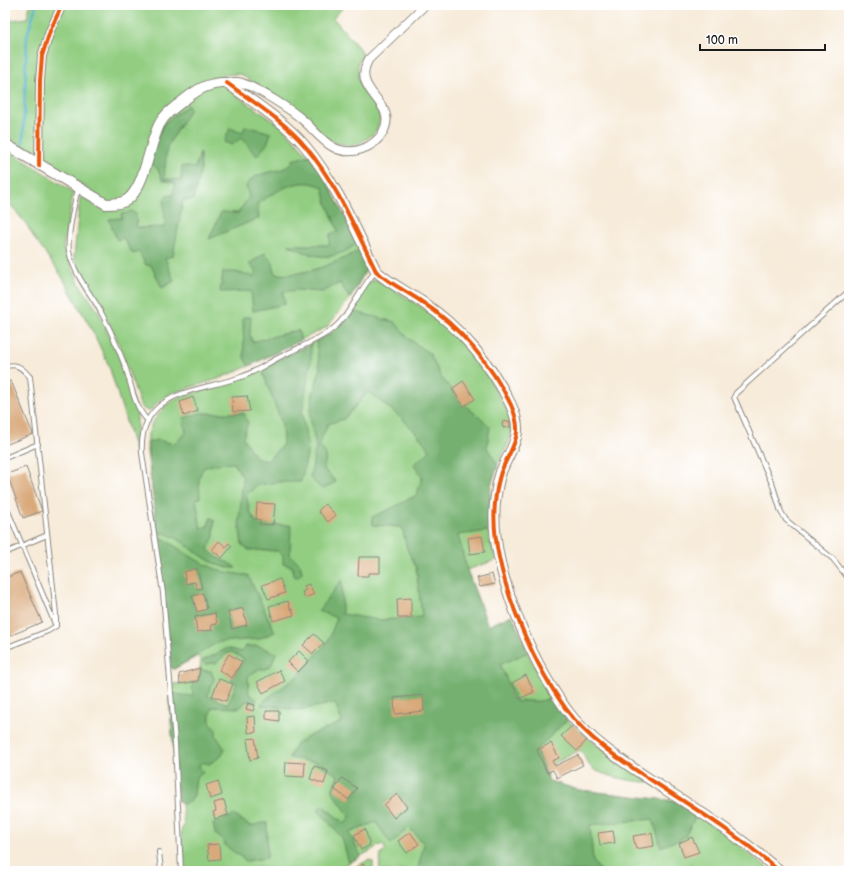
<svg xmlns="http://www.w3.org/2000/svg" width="854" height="876" viewBox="0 0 854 876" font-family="'Balsamiq Sans',sans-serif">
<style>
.green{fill:#92cd81;stroke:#57744e}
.forest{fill:#75b06f;stroke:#486646}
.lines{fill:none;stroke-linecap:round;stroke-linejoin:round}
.stream{stroke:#4eaecd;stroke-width:2.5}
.building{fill:#d9a97a}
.service-casing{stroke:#8a847a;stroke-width:6}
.minor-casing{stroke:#8a847a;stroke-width:10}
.tertiary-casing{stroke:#8a847a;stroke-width:12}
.service{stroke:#fff;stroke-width:4}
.minor{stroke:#fff;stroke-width:8}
.tertiary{stroke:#fff;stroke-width:10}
.cycleway-casing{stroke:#fff;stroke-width:6}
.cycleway{stroke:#e8590c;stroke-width:4}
</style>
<rect width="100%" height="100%" fill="#fff"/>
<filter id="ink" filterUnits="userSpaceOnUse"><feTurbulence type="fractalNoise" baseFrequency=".025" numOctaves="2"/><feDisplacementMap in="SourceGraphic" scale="8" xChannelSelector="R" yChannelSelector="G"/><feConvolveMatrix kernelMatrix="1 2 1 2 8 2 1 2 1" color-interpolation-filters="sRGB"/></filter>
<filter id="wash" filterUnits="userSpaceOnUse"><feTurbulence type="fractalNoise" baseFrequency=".012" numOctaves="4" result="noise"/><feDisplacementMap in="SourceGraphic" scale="16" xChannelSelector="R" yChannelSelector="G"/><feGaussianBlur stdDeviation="0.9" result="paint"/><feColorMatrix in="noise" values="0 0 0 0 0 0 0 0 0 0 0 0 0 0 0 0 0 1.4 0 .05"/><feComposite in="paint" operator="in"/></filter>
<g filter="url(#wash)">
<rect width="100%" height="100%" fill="#f7ebd9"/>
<path class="green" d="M30 5H342L343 8 333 18 363 53 358 63V78L379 112 380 120 376 131 371 136 358 144 349 146 331 141 266 91 240 74 223 75V86L281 126 320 167 367 263V268L350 299 327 327 249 366 218 379 172 393 159 401 149 412 141 407 116 336 99 305 86 285 74 257 80 198 87 188 5 136V21L27 18Z
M5 148 69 189 73 195 63 248 80 285 98 311 124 369 137 415V457L109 366 93 332 61 275 34 238 27 225 5 198Z
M376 280 382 282 440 319 477 357 511 418C515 444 500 453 493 476 489 487 486 519 488 531 489 541 494 551 496 560L467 570 488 626 512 615 531 660 567 720 597 745 651 782C638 783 602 776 592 768 587 764 584 755 580 750L544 769 549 781 579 790 675 801 722 832 771 871H379L381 854 386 850 382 844 349 863 331 871H284L257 867 247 871H184L181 831 184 825 182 804 178 801 169 698 173 694V684L198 681 201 662 198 656 174 669 169 648 157 526 147 452 148 434 152 423 165 406 175 399 242 378 331 333 352 311 366 285 371 281Z
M369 860 373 862V871H347Z"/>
<path class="forest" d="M188 105 190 109 167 147 164 179 181 180 182 166 195 168 200 153 201 169 193 200H183L173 256 165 258 174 281 162 288 151 265H146L139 252 133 254 123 238 117 240 109 219 122 218 121 214 128 213 130 211 136 214 137 228 165 227 164 201 166 196 173 195 175 183 162 180 158 169 150 162 163 124Z
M245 127H250L271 133 267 144 257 156 241 138 232 145 224 142 230 128 242 133Z
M311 155 320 167 358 243C332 262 317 259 289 245H329L330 234 338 231 326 201 323 187C299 175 277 191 257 204L259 218 209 239 221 212 238 213 249 197 246 186C255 168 284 175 293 162L292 160Z
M361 249 367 263V268L350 299 340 283 322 292 298 290 283 292 285 304 253 311 251 291 220 292 223 272H235L255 277V269L249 264 265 253 273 262 275 274C302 277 338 263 361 249Z
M352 311 395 322 408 338 430 354 441 377 467 407 490 426 487 448 498 465 491 485 488 531 458 535 467 570 488 626 512 615 528 652 500 665 517 702C529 698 542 706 552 695L567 720 536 750 549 781 579 790 675 801 696 815 685 837 661 847 653 819 590 825 593 861 600 871H415L418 868 424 844 409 827 391 844 376 822 349 833 361 856 349 863 342 838 318 810 322 805 345 824 350 817 332 791 338 775 315 762 289 758 296 744 308 736 342 722 335 703 299 710 261 705 265 700 299 675 328 641 337 618 318 611 342 580V614L379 620 422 617 416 567 407 549 402 527 373 525 372 517 388 510 417 495 422 477 414 464 430 451C412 424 393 411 368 392L344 419 328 424 319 444 326 455 324 469 336 482 322 489 310 478 316 447 310 416 313 394 320 370 316 341 331 333Z
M243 317H251L250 334 252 342 298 330 301 340 249 366 244 358Z
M311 344V361L302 412 308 450 301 482H279L257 485 246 495 250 512 256 522 277 525H291L290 554 300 564 302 572 298 577 293 576 292 566 283 564V556L278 551 249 550 242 545 239 521 243 478 234 463 216 464 203 468 199 478 200 498 196 499 201 528 208 526 211 517 214 520V536L208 549C218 561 225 559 236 568 206 570 183 533 157 532L147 443 157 440 174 444 186 433 183 418 201 413H244L248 423 243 438 255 457 267 461 283 444 282 424 261 368Z
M158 538H163C193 558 211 573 248 575L275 632 259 639 218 642 174 669 171 668Z
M246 646H259L276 653 272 664 266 669H259L248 676 249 694 257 700 254 703 246 701 240 708 212 707C209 717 208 722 216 730V736L225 749 220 757 209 764 202 762 199 766 203 772 196 777 194 795 190 802 182 804 178 801 169 698 173 694 193 696 192 682 198 681 199 670 211 671 214 679 207 696 228 704 237 683 231 680 244 659 232 652 226 654 216 663 205 664 202 661 228 648 241 652Z
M234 815 250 826 267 822V858L246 861 226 846 222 839 215 834 213 824Z"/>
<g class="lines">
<path class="stream" d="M23 143 27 36 36 5"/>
</g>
<g id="blocks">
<path class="building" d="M11 381 33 434 5 445V383Z
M463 381 475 399 464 406 452 389Z
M247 396 250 411 233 412 232 397Z
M193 397 198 411 184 416 180 402Z
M510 421V427L503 428 502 422Z
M26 467 42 511 23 518 7 474Z
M257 503 275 504 273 525 259 524 260 520 256 519Z
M325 504 336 515 328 522 318 511Z
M482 536 485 552 470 554 468 538Z
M219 541 226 547 229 543 232 546 222 558 212 550Z
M359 557H380V573H368V576H358Z
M197 568 202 588 197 589 195 582 186 584 184 572Z
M20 572 42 622 5 638V578Z
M492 574 495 584 480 587 477 578Z
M280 579 285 593 268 599 262 585Z
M309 584 314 594 305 598 302 592 306 590 304 586Z
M203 593 207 609 197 612 192 596Z
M411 598V618H398L397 599Z
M288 601 290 609H292L294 615 273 621 269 606Z
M243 608 247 625 232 629 228 612Z
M215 613 217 624 211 625 212 630 197 632 195 617Z
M314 634 324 643 313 654 303 645Z
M299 651 309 661 298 672 288 662Z
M229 654 242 662 232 678 219 670Z
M200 668 198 681 180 684 179 674Z
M279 670 285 681 263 693 257 682Z
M526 675 534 692 519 699 512 683Z
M219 679 233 684 226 701 212 696Z
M423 695 424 711 395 714 394 698Z
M248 703 255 705 253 711 246 709Z
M266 711H279V721L266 719Z
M255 716 256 732 248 733 247 717Z
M573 725 588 739 577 751 561 736Z
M255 738 258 758 250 760 247 739Z
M551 743 559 758 552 761 555 766 578 755 583 765 557 778 553 770 547 773 537 750Z
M286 762 305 763 304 777 285 776Z
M314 766 328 771 324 784 310 779Z
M342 778 357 788 349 800 334 789Z
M218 781 222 795 210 799 206 785Z
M397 794 407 807 394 818 384 805Z
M224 800 228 815 215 819 213 812 216 811 214 803Z
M365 829 370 845 361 850 354 835Z
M613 831 615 843 600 845 598 833Z
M410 832 419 844 407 853 398 841Z
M652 833 654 846 636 849 633 836Z
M692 837 699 852 684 857 679 843Z
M219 844 220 859 209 860 207 845Z
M363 864 370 871H356Z
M228 867V871H208V868Z
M691 867 693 871H685Z"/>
</g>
</g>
<g filter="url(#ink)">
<use href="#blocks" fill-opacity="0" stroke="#8a847a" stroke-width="1"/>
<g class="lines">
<g class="service-casing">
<path id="service" d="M79 188C74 199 67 240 69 251 73 271 86 288 97 305 108 324 117 345 125 366 132 386 133 405 148 421
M849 291 736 393 734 397 773 486 781 512 786 520 833 559 849 579
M5 367C17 362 23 369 30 377L56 614V626L48 631 5 648
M5 458 38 444
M5 504 55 624
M5 553 47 535
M159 852 161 871
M181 871 175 743 163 593 142 453C138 390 198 392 241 377 253 373 265 365 276 359 293 350 311 343 327 333 350 319 358 290 376 271"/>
</g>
<g class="minor-casing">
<path id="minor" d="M227 83C232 82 237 81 242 83 257 88 292 110 304 121 313 129 322 141 333 147 351 157 374 148 383 132 400 102 349 92 369 59L425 5
M39 166 40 81 42 56 50 31 62 5"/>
</g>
<g class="tertiary-casing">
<path id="tertiary" d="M5 144 106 204C112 204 121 204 127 200 145 187 149 145 159 125 165 113 178 105 188 97 200 88 211 82 227 83 253 102 284 121 305 146 336 183 355 228 376 271 390 284 406 291 422 302 459 326 492 365 511 405 525 436 512 445 501 472 498 481 496 493 495 503 489 565 530 659 566 709 589 741 625 763 657 784 699 811 742 838 779 871"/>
</g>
<use href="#service" class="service"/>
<use href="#minor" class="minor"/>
<use href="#tertiary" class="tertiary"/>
<g class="cycleway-casing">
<path id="cycleway" d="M227 83C253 102 284 121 305 146 336 183 355 228 376 271 390 284 406 291 422 302 459 326 492 365 511 405 525 436 512 445 501 472 498 481 496 493 495 503 489 565 530 659 566 709 589 741 625 763 657 784 699 811 742 838 779 871
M39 166 40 81 42 56 50 31 62 5"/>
</g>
<use href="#cycleway" class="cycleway"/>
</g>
</g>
<rect width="854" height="876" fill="none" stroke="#fff" stroke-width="20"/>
<path d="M700 44v6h125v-6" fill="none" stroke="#1c1c1c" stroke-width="2"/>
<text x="706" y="44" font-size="12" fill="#1c1c1c" stroke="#ffffff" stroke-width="3" paint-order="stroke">100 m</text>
</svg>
